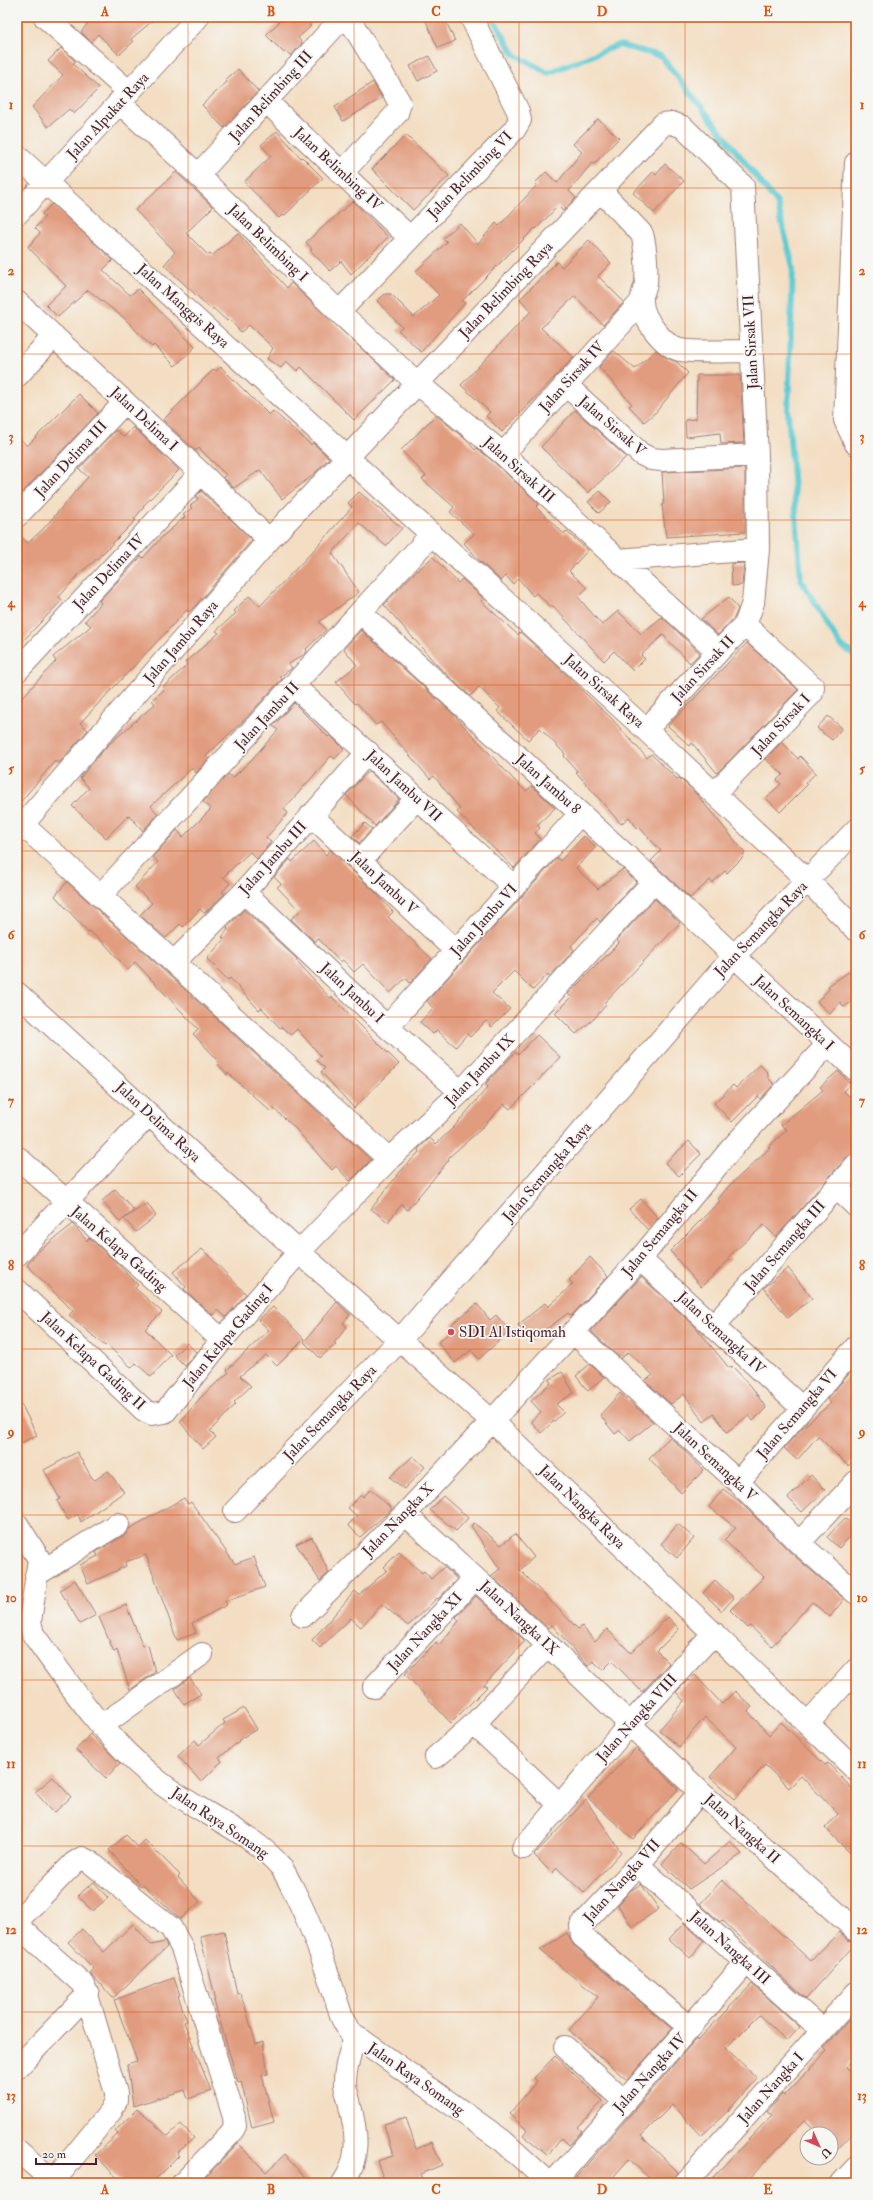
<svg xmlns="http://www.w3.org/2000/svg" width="873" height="2200" viewBox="0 0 873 2200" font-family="'IM FELL Double Pica',serif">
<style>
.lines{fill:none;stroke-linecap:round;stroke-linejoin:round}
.stream{stroke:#5dcad2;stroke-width:6}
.building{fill:#e19c7f}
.minor-casing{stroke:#9e7e77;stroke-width:24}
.minor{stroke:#fff;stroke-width:22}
.grid{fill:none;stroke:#d8530f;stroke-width:1;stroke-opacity:0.55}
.poi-dot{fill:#d1495b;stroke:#f6f6f2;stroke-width:1.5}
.labels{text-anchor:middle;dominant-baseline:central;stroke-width:3.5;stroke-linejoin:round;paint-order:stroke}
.street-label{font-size:15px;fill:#4a1f2b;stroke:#f6f6f2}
.poi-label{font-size:15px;fill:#4a1f2b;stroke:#f6f6f2;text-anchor:start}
.neatline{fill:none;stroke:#d8530f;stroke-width:1.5}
.grid-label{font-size:13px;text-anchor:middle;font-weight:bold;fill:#d8530f}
</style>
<rect width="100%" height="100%" fill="#f6f6f2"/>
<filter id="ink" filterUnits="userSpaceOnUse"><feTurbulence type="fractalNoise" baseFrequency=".025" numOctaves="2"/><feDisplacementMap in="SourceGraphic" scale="8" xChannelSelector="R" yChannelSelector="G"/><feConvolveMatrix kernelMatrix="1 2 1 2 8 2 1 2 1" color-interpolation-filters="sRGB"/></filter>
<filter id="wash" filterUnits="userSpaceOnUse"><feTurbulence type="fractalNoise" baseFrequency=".012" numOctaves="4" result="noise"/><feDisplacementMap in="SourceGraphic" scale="16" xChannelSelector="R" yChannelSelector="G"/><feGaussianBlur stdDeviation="0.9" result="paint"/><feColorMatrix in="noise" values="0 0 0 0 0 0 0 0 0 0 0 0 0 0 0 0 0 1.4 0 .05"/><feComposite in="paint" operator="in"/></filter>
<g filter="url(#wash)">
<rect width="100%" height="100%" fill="#f3dec3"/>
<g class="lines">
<path class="stream" d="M492 17 514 54 548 73 619 45 661 56 777 203 793 267 788 413 801 580 840 645 856 656"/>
</g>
<g id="blocks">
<path class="building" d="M82 17H157L131 39 133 42 119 55 98 34 91 42 81 32 88 23Z
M284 17H316L309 25 311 26 298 38 302 43 291 56 286 51 284 53 266 35Z
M424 17H444L455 41 438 48Z
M61 48 75 61 73 64 99 88 74 114 69 109 48 127 32 107 63 75 48 61Z
M429 56 437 71 418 81 410 66Z
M238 69 258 91 224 128 202 105 227 82 225 80Z
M373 82 382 98 343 121 335 107Z
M598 119 619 138 594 164 592 163 569 191 576 198 563 211 558 206 536 229 535 228 462 301 465 303 421 352 398 330 402 327 377 301 385 294H391L414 317 439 295 416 271 447 242 443 238 460 223 478 244 496 223 499 226 537 185 535 183 546 172 557 183 582 152 573 144Z
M277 131 301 158 302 157 323 178 284 216 282 215 279 218 244 182 271 156 261 145Z
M406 135 449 176 413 210 372 169Z
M665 164 684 181 654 213 633 193 653 172 656 175Z
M176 172 213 207 186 233 208 255 210 254 212 256 238 233 287 288 291 283 395 380 354 420 301 367 297 371 286 361 281 368 267 359 273 348 249 325 241 332 229 319 227 321 213 308 212 310 164 265 175 252 135 210Z
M353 201 388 237 351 274 341 261 330 271 310 250 312 249 306 242Z
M52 204 113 260 103 270 130 295 138 289 195 347 175 366 154 345 152 347 124 318 88 290 58 317 46 305 66 286 28 247 40 233 35 228 45 217 42 214Z
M589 240 611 263 598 276 624 302 603 325 575 296 541 328 574 357 502 432 486 416 490 412 461 385 531 311 520 299 557 262 562 267Z
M656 350 667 358 677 362 688 373 655 413 644 422 629 406 632 404 599 367 614 351 635 369Z
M221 367 269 415 273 411 311 445 313 443 329 458 313 475 282 499 260 470 234 488 223 477 226 475 199 448 196 451 163 420 214 369 216 371Z
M697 375H740L744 443 721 444 720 433 686 437 685 420 696 419Z
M79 394 98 413 17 498V435L27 446Z
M575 410 626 457 588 493 541 447Z
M436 415 465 439 475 450 477 448 495 463 539 504 536 507 564 534 566 531 588 550 569 571 587 588 578 597 602 625 618 611 641 634 662 617 700 653 690 663 663 635 641 655 645 659 633 671 614 651 604 661 553 606 551 607 536 593 533 596 518 578 513 584 506 576 501 581 480 561 464 543 474 534 450 512 454 507 422 479 426 476 401 450Z
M133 427 179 470 143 506 144 507 134 519 136 520 98 558 80 573 59 597 62 600 17 647V533L28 543 43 529 88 477 79 469 116 430 124 437Z
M745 468V532L666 537 662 505 664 504 662 472Z
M201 491 252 540 197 604 189 612 187 610 80 723 88 730 59 763 55 761 17 806V703L56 661 53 657 91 626 85 621 101 603 99 601 138 560 141 556 143 558 164 535 185 517 183 515 192 508 190 506 198 499 196 496Z
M600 491 611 502 599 513 588 502Z
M359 492 402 528 386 546 359 523 332 553 359 592 319 622 326 630 306 649 307 651 305 654 289 664 292 668 280 677 282 679 241 723 206 756 209 759 196 773 192 768 151 806 158 814 143 831 129 815 106 838 72 806 89 788 80 778 106 747 155 704 152 700 164 690 162 688 187 665 185 662 219 633 216 631 236 613 234 611 249 596 260 606 312 552 352 507 348 503Z
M433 557 458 583 462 579 483 598 481 601 518 635 520 632 553 662 611 718 647 758 651 754 677 779 679 778 693 790 745 853 743 855 744 856 727 873 725 871 712 883 710 880 690 898 651 861 661 851 639 827 637 828 629 817 621 824 576 772 577 771 564 756 565 754 540 728 528 740 497 711 500 708 479 687 470 696 436 664 384 605 412 575Z
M744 563 742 585 732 586 731 564Z
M729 597 738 609 734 618 718 635 701 619Z
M361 630 452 713 515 781 526 791 532 786 555 808 537 825 540 828 535 833 540 839 514 868 457 812 460 809 434 776 430 779 381 722 376 725 357 703 355 704 336 682 357 665 344 649Z
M747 643 798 690 717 773 692 743 690 746 668 726Z
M294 703 328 737 330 735 344 749 335 759 331 756 284 809 288 813 266 838 271 842 257 859 250 852 223 877 230 883 222 892 225 894 207 911 204 913 200 909 183 927 180 924 166 938 140 915 152 903 135 887 158 862 153 857 177 830 183 837 211 809 203 802 228 774 233 778 253 758 278 730 273 726Z
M828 716 842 728 832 740 817 728Z
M782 742 798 759 800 756 816 773 805 783 807 785 780 812 766 798 781 784 777 780 783 774 765 759Z
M369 771 399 799 375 826 346 795Z
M365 823 372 829 359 843 352 836Z
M584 836 596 847 576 868 598 889 623 869 636 882 600 922 597 918 571 946 574 950 550 976 548 974 533 990 514 971 492 993 510 1009 492 1027 486 1021 470 1037 467 1034 456 1047 437 1030 433 1034 420 1022 433 1008 427 1001 557 858 560 861Z
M314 841 326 855 330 850 374 891 393 912 388 917 432 959 410 983 406 978 390 993 363 964 354 972 343 960 340 962 318 938 315 942 291 919 300 911 277 887 281 884 274 877 290 859 292 862Z
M67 882 371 1160 350 1181 336 1166 332 1170 294 1127 273 1108 270 1111 228 1073 227 1075 217 1063 219 1061 193 1034 198 1029 135 962 128 970 105 944 89 931 88 932 55 896Z
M655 899 680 923 604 1003 606 1005 595 1018 576 1034 555 1013 571 997 568 994 619 943 617 940Z
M244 910 297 959 296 961 330 998 332 997 399 1064 354 1108 321 1072 325 1068 316 1060 321 1056 297 1029 291 1035 282 1027 280 1028 262 1008 259 1010 230 978 228 980 207 959 224 939 222 937 228 929 227 927Z
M856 967V999L844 1007 840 1002 830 1014 817 1002 830 988 828 986Z
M537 1035 560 1057 536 1083 510 1109 504 1104 480 1130 448 1158 449 1160 407 1210 402 1204 388 1222 371 1209 399 1173 419 1152 418 1150 419 1148 430 1138 436 1144 453 1128 488 1087 485 1084 516 1052 518 1055Z
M760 1065 768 1073V1078L774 1084 760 1099 758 1096 732 1122 714 1103 733 1085 736 1088Z
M838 1071 851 1084 843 1091 856 1102V1153L847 1157 776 1237 764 1225 728 1257 730 1259 701 1287 670 1251 720 1201 718 1199 729 1186 770 1148 768 1147 787 1130 781 1125 823 1090 820 1087Z
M689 1141 701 1154 679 1176 665 1163Z
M115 1189 134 1210 120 1222 102 1201Z
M641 1199 658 1218 648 1230 629 1209Z
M147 1203 156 1216 136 1232 124 1219Z
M73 1224 87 1241 89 1238 116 1262 138 1285 135 1288 162 1312 145 1329 171 1355 151 1377 136 1363 132 1368 106 1344 105 1346 69 1315 73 1311 27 1265 39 1251Z
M202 1249 246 1294 226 1317 218 1310 212 1315 184 1289 186 1287 173 1272Z
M590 1257 608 1276 571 1316 568 1313 531 1341 518 1325 545 1303 548 1307 573 1284 569 1280Z
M788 1268 812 1298 788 1318 764 1288Z
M641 1277 694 1325 729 1368 732 1366 751 1386 766 1408 753 1421 749 1415 727 1432 714 1414 704 1422 684 1394 671 1404 645 1381 653 1375 628 1352 621 1359 591 1331Z
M337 1302 350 1315 343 1323 347 1327 334 1343 336 1344 320 1358 304 1342Z
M477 1304 490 1320 496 1315 510 1331 479 1359 471 1350 455 1363 438 1342 455 1328 452 1324Z
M273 1307 304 1339 277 1366 266 1355 240 1376 251 1386 234 1402 236 1404 210 1431 216 1437 203 1449 180 1422 201 1397 229 1372 227 1370 269 1330 258 1320Z
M187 1343 196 1352 185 1366 174 1355Z
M590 1364 604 1377 588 1391 576 1376Z
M856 1366V1458L848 1466 818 1436 797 1460 784 1448 802 1428 831 1403 827 1399Z
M562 1372 574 1393 556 1404 564 1412 541 1433 531 1421 541 1412 531 1401 551 1383 549 1380Z
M620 1393 653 1422 630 1441 620 1430 615 1434 600 1415Z
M17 1396 37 1435 17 1445Z
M670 1437 704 1470 681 1493 649 1458Z
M77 1452 92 1478 95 1480 108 1471 124 1492 81 1522 78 1514 68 1520 57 1501 60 1499 44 1470Z
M413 1456 425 1467 404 1489 390 1477Z
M811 1475 825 1490 802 1512 788 1498Z
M371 1489 392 1509 360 1537 348 1525 357 1516 348 1508 361 1495 363 1497Z
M723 1489 740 1502 790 1552 844 1599 830 1617 812 1602 772 1646 750 1626 748 1628 730 1610 764 1577 724 1540 736 1528 709 1507Z
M443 1496 468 1518 456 1531 430 1510Z
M184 1498 188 1504 191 1502 235 1564 254 1557 265 1587 225 1601 227 1605 192 1623 196 1633 177 1640 146 1555 125 1562 126 1566 88 1584 80 1565 98 1556 96 1552 125 1535 129 1529Z
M845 1518 856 1527V1530L839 1548 827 1537Z
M474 1523 501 1545 515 1534 534 1557 520 1570 578 1629 582 1626 595 1642 607 1629 631 1653 668 1617 679 1629 657 1651 669 1663 642 1692 612 1661 603 1670 593 1661 588 1666 552 1625 548 1628 491 1576 500 1569 471 1526Z
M678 1524 694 1538 677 1558 661 1544Z
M312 1537 329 1573 320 1581 296 1544Z
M399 1552 422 1573 424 1571 431 1579 444 1567 457 1579 438 1599 437 1598 408 1626 382 1604 361 1627 351 1618 320 1648 312 1640 355 1591 359 1595 387 1570 384 1567Z
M75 1580 96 1615 80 1624 60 1590Z
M715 1580 734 1598 722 1611 703 1593Z
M476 1596 525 1641 484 1685 487 1687 451 1723 405 1674 436 1642 439 1645 459 1621 456 1617Z
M126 1605 143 1646 148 1645 155 1672 130 1690 117 1650 114 1652 99 1617Z
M695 1675 722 1704 735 1691 752 1707 748 1711 769 1735 781 1722 825 1765 828 1763 856 1793V1859L825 1828 838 1814 801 1776 789 1788 765 1765 735 1799 710 1777 736 1747 705 1717 679 1747 659 1730 684 1701 676 1692 688 1680 689 1681Z
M190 1678 201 1694 184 1704 175 1689Z
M244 1708 257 1729 245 1736 219 1758 222 1761 201 1782 178 1756 195 1740 199 1745 225 1723 223 1720Z
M90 1734 120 1763 106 1778 76 1750Z
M636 1748 678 1789 633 1839 588 1798Z
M53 1777 71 1797 54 1813 35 1792Z
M586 1800 621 1852 584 1893 557 1868 552 1873 534 1855Z
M126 1835 138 1847 145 1840 180 1875 178 1877 200 1902 180 1919 143 1884 141 1886 109 1850Z
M730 1841 742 1854 689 1889 662 1864 681 1843 704 1864Z
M722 1880 811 1961 839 1932 848 1940 856 1943 806 1999 722 1920 720 1922 700 1904Z
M94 1882 108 1898 92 1911 78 1895Z
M641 1884 659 1909 632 1927 618 1905 630 1891Z
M684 1923 704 1941 690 1958 669 1939Z
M133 1924 151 1945 165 1942 167 1947 113 1998 90 1973 94 1969 68 1942 82 1929 104 1952Z
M224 1931 237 1994 240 1993 245 2006 256 2044 263 2042 268 2074 262 2075 274 2122 252 2128 241 2081 238 2082 214 2001 216 2000 200 1936Z
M567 1933 574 1946 672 2029 627 2080 569 2030 598 1997 540 1950Z
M174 1978 180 1995 178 1996 187 2021 184 2022 211 2091 188 2099 185 2090 133 2106 127 2064 137 2061 114 2000Z
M752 1984 800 2027 787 2041 759 2015 726 2048 757 2078 729 2110 701 2136 672 2105 641 2136 678 2172 673 2183H654L629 2159 608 2183H571L697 2038 698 2040Z
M856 2012V2056L846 2067 856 2076V2130L831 2156V2134H819L805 2120 745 2183H707L772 2115 767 2112 782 2094 784 2096 827 2051 824 2048Z
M555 2056 603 2101 578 2127 582 2131 569 2145 562 2138 548 2155 523 2135 527 2130 509 2114 537 2081 534 2078Z
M137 2109 168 2136 181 2124 194 2138 177 2153 179 2156 152 2183H122L95 2155 118 2134 115 2131Z
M406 2117 416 2149 432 2142 442 2165 420 2174 424 2183H385L377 2161 393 2156 384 2124Z
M238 2144 266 2172 284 2155 311 2183H200Z"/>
</g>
</g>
<g filter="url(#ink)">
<use href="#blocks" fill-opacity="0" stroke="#9e7e77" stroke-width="1"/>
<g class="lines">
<g class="minor-casing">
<path id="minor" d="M45 17 129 92
M266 101 410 238
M119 102 198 175 339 312 417 383 503 454 718 652
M17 156 646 730 808 881 856 930
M856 163 845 420 856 444
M343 172 397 113 400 103 348 17
M198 175 343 17
M601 191 642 234C646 248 647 269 646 283 645 289 641 295 642 301 642 318 663 346 680 350 697 353 731 351 750 351
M17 214 198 17
M17 302 201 473 269 540
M339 312 514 130 520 120 518 111 471 17
M17 376 54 336
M565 384 641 454 651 459 662 460 757 455
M503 454 642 301
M17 516 125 402
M618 560 758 549
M361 613 654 881 856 1070
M17 671 201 473
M294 686 514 887
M715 793 812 693 813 687 745 625
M311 815 456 951
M23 825 389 1159
M17 831 269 540 663 124 672 123 683 127 743 186 757 455 758 549 753 603 745 625 718 652 646 730
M360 861 416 799
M244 892 387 1027 461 1092
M100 896 432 534
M174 962 244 892 368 752
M17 993 299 1252 492 1421 856 1770
M387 1027 580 814
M17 1157 222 1340
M836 1187 856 1206
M17 1255 149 1114
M640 1259 802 1408
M17 1290 144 1410 152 1414 165 1412 222 1340 299 1252 389 1159 461 1092 654 881
M714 1326 856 1165
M573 1332 738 1482 799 1543 856 1593
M738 1482 856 1347
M235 1511 400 1340 733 957 856 830
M405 1514 548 1645 700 1792 856 1930
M17 1524 39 1559 30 1622 33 1634C70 1686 107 1741 158 1781 194 1810 252 1832 281 1867 287 1876 292 1887 297 1897 316 1936 329 1977 342 2018L349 2031 503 2141 549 2183
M799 1543 856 1482
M36 1575 118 1524
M303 1616 405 1514 492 1421 640 1259 731 1149 828 1044
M374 1687 475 1578
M808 1723 856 1670
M474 1724 560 1805
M101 1726 202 1654
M436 1757 474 1724 548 1645
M523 1848 629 1725 714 1633
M638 1865 822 2030
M17 1921 74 1863 82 1858 90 1862 171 1928 182 1948 234 2117 235 2126 231 2133 183 2183
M17 1925 84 1985 116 2093V2101L111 2111 53 2182
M690 2028 582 1936 581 1926 638 1865 700 1792
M565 2047 624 2101
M17 2068 88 1994
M17 2150 55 2183
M343 2183C360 2159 357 2133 350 2106 349 2099 346 2092 345 2085 344 2069 351 2051 355 2036
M553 2183 746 1963
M685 2183 856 1993
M842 2183 856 2168"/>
</g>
<use href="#minor" class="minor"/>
</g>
</g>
<path class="grid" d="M188 17V2183M354 17V2183M519 17V2183M685 17V2183M17 188H856M17 354H856M17 520H856M17 685H856M17 851H856M17 1017H856M17 1183H856M17 1349H856M17 1515H856M17 1680H856M17 1846H856M17 2012H856"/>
<circle class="poi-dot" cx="451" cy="1332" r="4"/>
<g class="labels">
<g class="street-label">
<text transform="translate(271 96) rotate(-48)">Jalan Belimbing III</text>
<text transform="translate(108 116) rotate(-47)">Jalan Alpukat Raya</text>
<text transform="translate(338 169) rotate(43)">Jalan Belimbing IV</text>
<text transform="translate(470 175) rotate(-46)">Jalan Belimbing VI</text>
<text transform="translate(268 243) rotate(44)">Jalan Belimbing I</text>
<text transform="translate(506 290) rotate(-46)">Jalan Belimbing Raya</text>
<text transform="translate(183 306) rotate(42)">Jalan Manggis Raya</text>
<text transform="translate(751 342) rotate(-93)">Jalan Sirsak VII</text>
<text transform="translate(572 377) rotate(-48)">Jalan Sirsak IV</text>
<text transform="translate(144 419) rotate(43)">Jalan Delima I</text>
<text transform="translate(612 426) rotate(41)">Jalan Sirsak V</text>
<text transform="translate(71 459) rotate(-47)">Jalan Delima III</text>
<text transform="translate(519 470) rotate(42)">Jalan Sirsak III</text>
<text transform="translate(109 572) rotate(-47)">Jalan Delima IV</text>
<text transform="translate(181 642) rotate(-49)">Jalan Jambu Raya</text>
<text transform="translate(703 669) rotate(-47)">Jalan Sirsak II</text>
<text transform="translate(604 691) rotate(42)">Jalan Sirsak Raya</text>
<text transform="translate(267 716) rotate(-47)">Jalan Jambu II</text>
<text transform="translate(781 725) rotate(-47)">Jalan Sirsak I</text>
<text transform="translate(548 784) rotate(42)">Jalan Jambu 8</text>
<text transform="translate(404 786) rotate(43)">Jalan Jambu VII</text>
<text transform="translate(273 858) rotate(-48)">Jalan Jambu III</text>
<text transform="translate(384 883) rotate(43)">Jalan Jambu V</text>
<text transform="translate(484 920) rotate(-48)">Jalan Jambu VI</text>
<text transform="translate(761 929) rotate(-46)">Jalan Semangka Raya</text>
<text transform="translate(352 993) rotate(43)">Jalan Jambu I</text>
<text transform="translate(794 1013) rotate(43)">Jalan Semangka I</text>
<text transform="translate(480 1070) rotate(-46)">Jalan Jambu IX</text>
<text transform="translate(158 1122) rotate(43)">Jalan Delima Raya</text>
<text transform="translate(547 1172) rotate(-49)">Jalan Semangka Raya</text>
<text transform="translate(660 1233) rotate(-50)">Jalan Semangka II</text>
<text transform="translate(785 1246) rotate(-49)">Jalan Semangka III</text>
<text transform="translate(119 1249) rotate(41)">Jalan Kelapa Gading</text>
<text transform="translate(721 1333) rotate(43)">Jalan Semangka IV</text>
<text transform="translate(228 1336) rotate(-50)">Jalan Kelapa Gading I</text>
<text transform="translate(93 1361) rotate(43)">Jalan Kelapa Gading II</text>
<text transform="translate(330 1413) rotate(-46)">Jalan Semangka Raya</text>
<text transform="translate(797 1414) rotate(-49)">Jalan Semangka VI</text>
<text transform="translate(715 1462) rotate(43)">Jalan Semangka V</text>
<text transform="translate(582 1507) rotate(44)">Jalan Nangka Raya</text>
<text transform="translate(398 1520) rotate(-46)">Jalan Nangka X</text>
<text transform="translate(519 1618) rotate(43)">Jalan Nangka IX</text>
<text transform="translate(425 1632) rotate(-47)">Jalan Nangka XI</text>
<text transform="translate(637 1718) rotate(-48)">Jalan Nangka VIII</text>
<text transform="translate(220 1823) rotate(34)">Jalan Raya Somang</text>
<text transform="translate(742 1829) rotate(42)">Jalan Nangka II</text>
<text transform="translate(622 1881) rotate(-48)">Jalan Nangka VII</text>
<text transform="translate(730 1948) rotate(42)">Jalan Nangka III</text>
<text transform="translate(650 2073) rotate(-48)">Jalan Nangka IV</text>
<text transform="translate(416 2079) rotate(35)">Jalan Raya Somang</text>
<text transform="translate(771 2088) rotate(-48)">Jalan Nangka I</text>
</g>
<g class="poi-label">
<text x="459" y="1332">SDI Al Istiqomah</text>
</g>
</g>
<rect width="873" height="2200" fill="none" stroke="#f6f6f2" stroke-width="44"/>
<g transform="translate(819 2146) rotate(135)"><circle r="19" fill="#f6f6f2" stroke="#b1a0a2"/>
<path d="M0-3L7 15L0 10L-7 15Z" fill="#d1495b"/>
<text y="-6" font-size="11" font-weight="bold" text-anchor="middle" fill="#4a1f2b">U</text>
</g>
<path d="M36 2158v6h60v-6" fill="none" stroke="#4a1f2b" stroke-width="2"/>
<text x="42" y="2158" font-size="12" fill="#4a1f2b" stroke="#f6f6f2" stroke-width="3" paint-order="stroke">20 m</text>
<rect x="22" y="22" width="829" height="2156" class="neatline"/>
<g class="grid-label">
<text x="105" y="16">A</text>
<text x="271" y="16">B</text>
<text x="436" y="16">C</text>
<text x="602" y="16">D</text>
<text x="768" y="16">E</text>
<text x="11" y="109">1</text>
<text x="862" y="109">1</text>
<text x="11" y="275">2</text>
<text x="862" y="275">2</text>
<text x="11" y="441">3</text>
<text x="862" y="441">3</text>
<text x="11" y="607">4</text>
<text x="862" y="607">4</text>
<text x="11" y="773">5</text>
<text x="862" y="773">5</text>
<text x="11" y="939">6</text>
<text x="862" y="939">6</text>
<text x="11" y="1105">7</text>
<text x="862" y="1105">7</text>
<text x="11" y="1270">8</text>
<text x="862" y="1270">8</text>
<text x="11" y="1436">9</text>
<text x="862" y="1436">9</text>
<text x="11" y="1602">10</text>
<text x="862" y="1602">10</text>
<text x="11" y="1768">11</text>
<text x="862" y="1768">11</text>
<text x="11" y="1934">12</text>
<text x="862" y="1934">12</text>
<text x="11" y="2100">13</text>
<text x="862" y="2100">13</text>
<text x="105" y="2194">A</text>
<text x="271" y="2194">B</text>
<text x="436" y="2194">C</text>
<text x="602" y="2194">D</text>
<text x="768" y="2194">E</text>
</g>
</svg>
